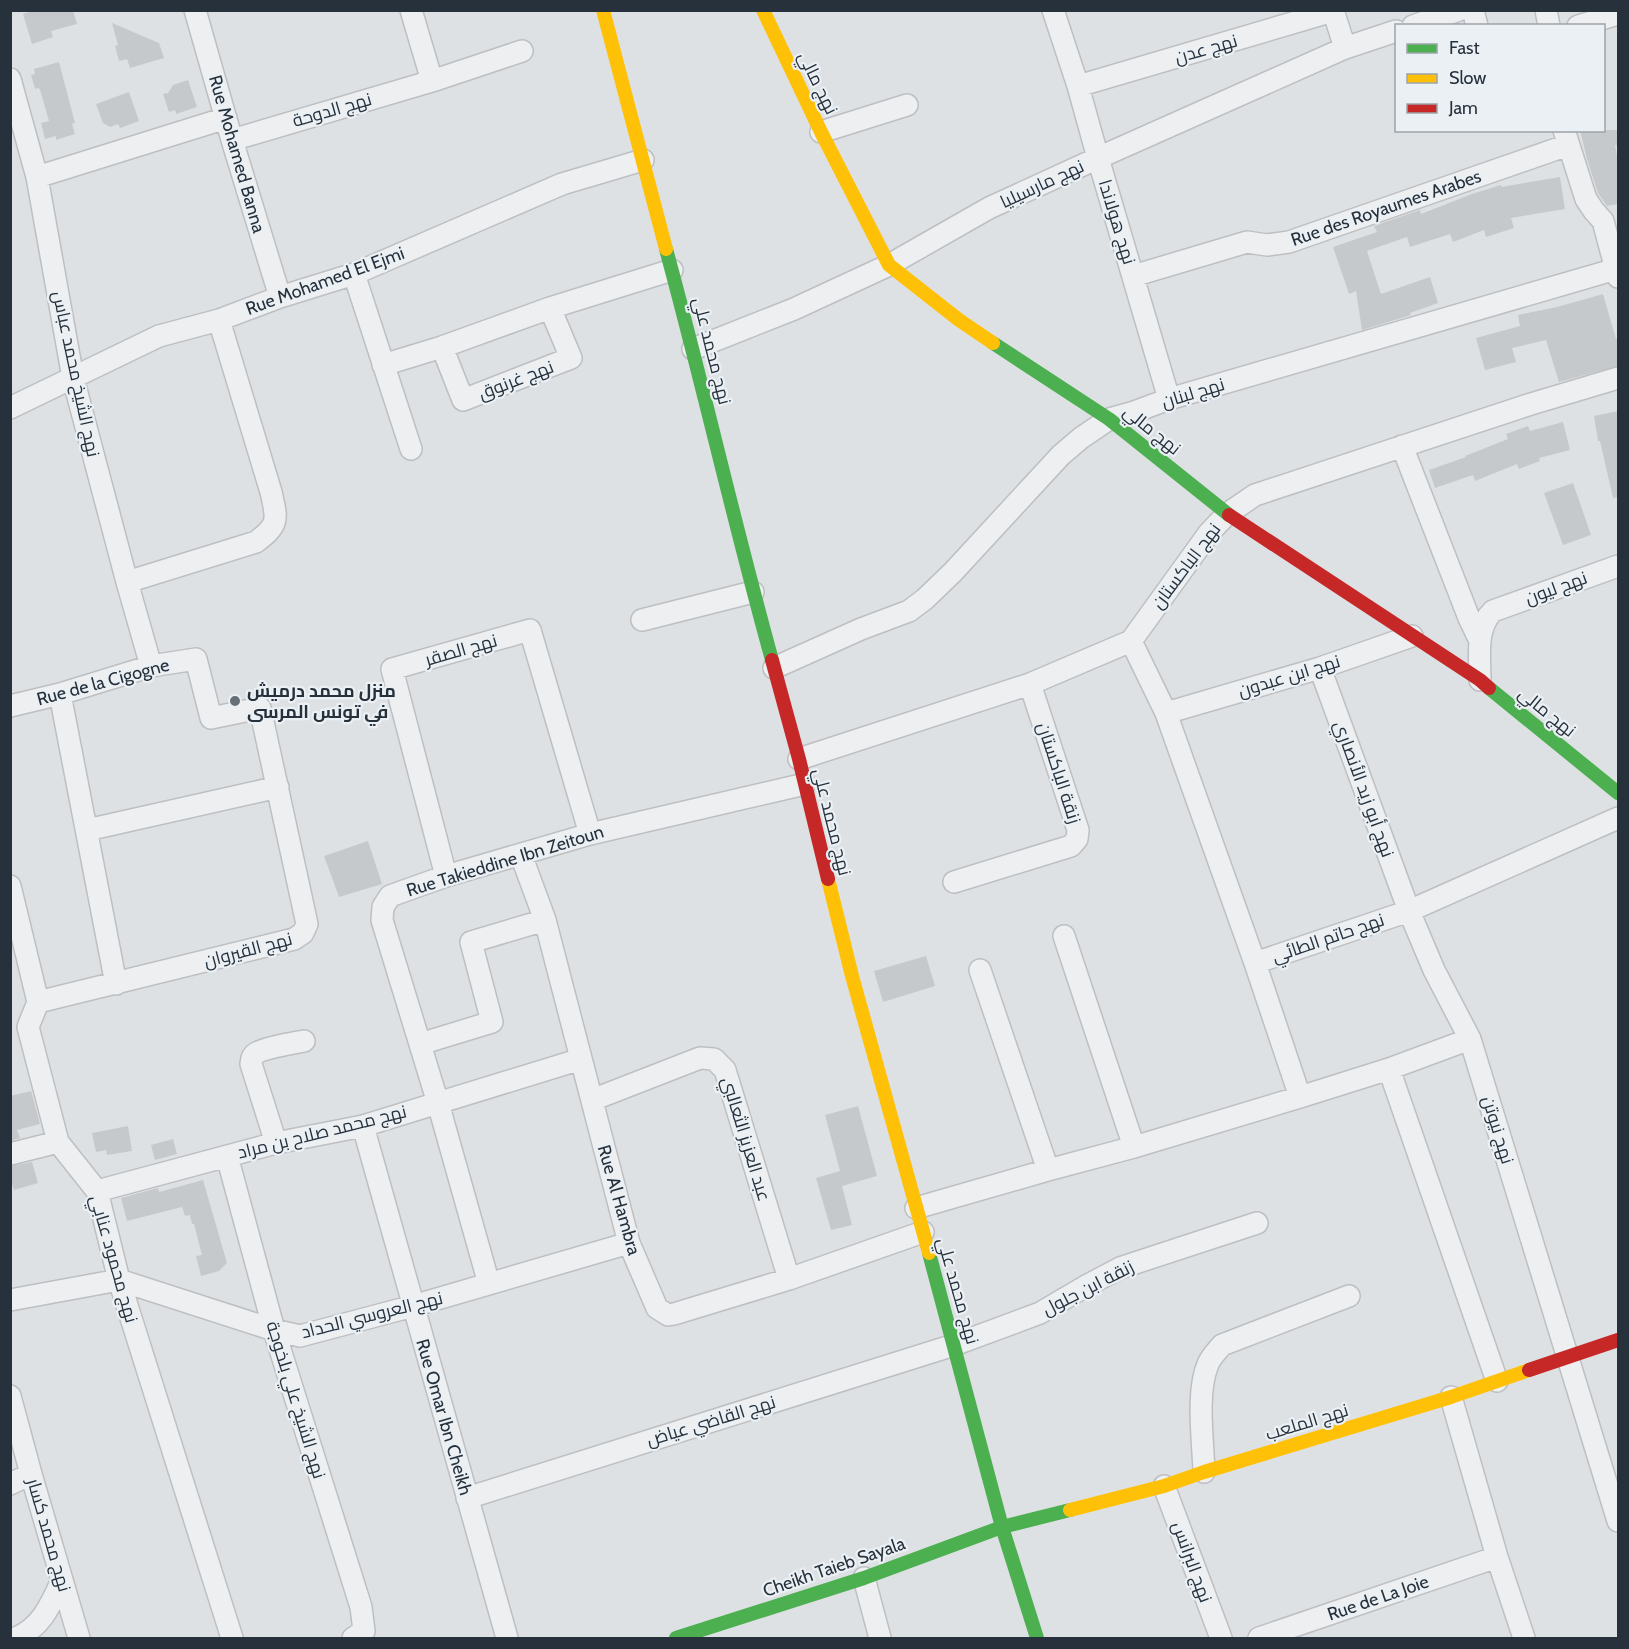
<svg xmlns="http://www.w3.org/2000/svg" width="1629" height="1649" viewBox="0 0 1629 1649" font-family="Cabin,Cairo,sans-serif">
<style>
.building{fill:#c6c9cc}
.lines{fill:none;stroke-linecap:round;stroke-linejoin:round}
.street-casing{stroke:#bdbfc2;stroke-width:24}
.street{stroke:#edeff0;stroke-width:21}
.fast{stroke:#4caf50;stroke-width:14}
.slow{stroke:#ffc107;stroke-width:14}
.jam{stroke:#c62828;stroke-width:14}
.poi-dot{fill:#666f77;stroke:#ebf0f4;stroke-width:2}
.labels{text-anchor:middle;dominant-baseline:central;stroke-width:4.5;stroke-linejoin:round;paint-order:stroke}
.street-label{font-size:18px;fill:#26313c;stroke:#ebf0f4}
.poi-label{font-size:18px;font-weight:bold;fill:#26313c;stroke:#ebf0f4;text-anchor:start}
</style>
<rect width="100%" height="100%" fill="#dee1e4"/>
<path class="building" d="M35 10H73L77 24 51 31 53 37 32 44 23 14Z
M112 23 159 43 164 58 130 68 127 59 119 61 115 46 118 45Z
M59 62 75 123 72 124 75 134 56 140V136L45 139 41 123 49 121 41 93 39 88 35 89 31 75 35 74 34 69Z
M188 80 197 107 176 114 175 110 169 112 163 94 168 93 173 85Z
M129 92 139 121 120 128 118 124 110 127 103 123 96 104Z
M1580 130H1618V145H1615L1618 161V204L1607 206 1598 193 1587 159Z
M1560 177 1565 209 1511 218 1514 228 1486 237 1484 230 1453 242 1450 234 1410 247 1407 237 1367 251 1381 294 1430 277 1438 303 1410 313 1411 315 1362 330 1356 291 1349 294 1333 247 1377 232 1374 226 1420 210 1421 214 1472 194 1501 185V187Z
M1603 294 1616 339 1618 338V366L1559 382 1546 340 1512 348 1516 362 1485 370 1476 338 1520 326 1518 315 1557 307Z
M1618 411V497L1613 498 1600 441H1598L1594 416Z
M1563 422 1570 450 1539 458 1540 461 1519 469 1517 464 1475 481 1473 475 1435 488 1429 470 1466 457 1465 456 1508 439 1506 434 1528 426 1530 431Z
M1573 483 1591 535 1563 545 1544 493Z
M368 841 382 884 339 897 324 856Z
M926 956 935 986 883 1002 874 971Z
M31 1091 40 1124 17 1130 20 1138 10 1141V1096Z
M858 1106 877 1176 842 1186 852 1225 831 1230 816 1178 840 1171 825 1115Z
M128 1126 132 1151 107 1155 106 1150 96 1152 92 1133Z
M173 1139 177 1154 155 1160 151 1145Z
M32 1162 38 1183 14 1190 10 1178V1166Z
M203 1180 227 1263 219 1271 201 1276 196 1256 202 1255 194 1224H192L190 1215 185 1216 182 1207 127 1221 121 1198 158 1188 159 1192Z"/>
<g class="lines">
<g class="street-casing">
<path id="street" d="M195 10 232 140 280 297
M411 10 432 81
M1053 10 1078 86 1098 158 1169 399
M1333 10 1345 48
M1473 10 1477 26
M1546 10 1549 26
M1413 26 1459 10
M1578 26 1618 14
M10 79 37 177 73 378 127 582 151 666
M1078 86 1333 11
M1564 130 1586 199 1594 211 1603 221 1618 277
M821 132 907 105
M232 140 432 81 522 51
M37 177 226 118
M354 274 411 449
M1133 276 1247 242 1267 245 1289 242 1568 145
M442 347 463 400 571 358 550 308
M693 349 794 309 889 265 989 208 1098 158 1345 48 1396 31
M383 365 442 347 550 308 672 270
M10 408 159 336 219 320 280 297 354 274 562 184 643 160
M1402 446 1469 618 1480 641
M127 582 256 542C280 524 277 519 271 492L219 320
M642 620 753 592
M1131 641 1166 713 1255 963 1409 911 1618 818
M774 668 861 629 909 611 925 599 953 572 1061 455 1081 438 1109 419 1134 412 1169 399 1616 269
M1320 668 1409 911 1434 970 1470 1039 1618 1521
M1480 680C1480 658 1475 628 1493 611L1618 566
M60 694 116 984
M10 706 60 694 151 666 196 659 211 718 260 708 307 924 303 933 294 939 38 1002
M1166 713 1320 668 1412 636
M799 759 1030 684 1131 641 1209 533 1227 514 1255 495 1531 404 1618 378
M87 830 278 787
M521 855 545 920 629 1243 657 1308 668 1315 674 1314 789 1279 923 1232
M446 876 392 669 530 630 590 834
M954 882 1071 846 1077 839 1078 830 1030 684
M10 886 38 1002 28 1027 58 1142 97 1191 119 1280 232 1638
M1064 936 1134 1147
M1255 963 1300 1097
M980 970 1048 1170
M420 1044 492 1022 471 942 545 920
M1389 1069 1497 1381
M592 1100 700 1058 714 1059 725 1070 789 1279
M363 1126 507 1638
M276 1143 251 1064C252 1059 251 1057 255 1054 262 1048 294 1043 304 1041
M10 1154 58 1142
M227 1156 274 1330 361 1607 364 1631 353 1638
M97 1191 276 1143 363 1126 581 1059
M916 1208 1048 1170 1134 1147 1300 1097 1389 1069 1470 1039
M489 1284 438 1103 382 920 383 907 390 896 446 876 590 834 805 784
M10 1300 119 1280 274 1330 300 1336 413 1306 629 1243
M10 1396 31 1474 79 1638
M1451 1397 1497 1557 1524 1638
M1204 1472C1203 1441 1196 1392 1208 1364 1211 1357 1217 1351 1222 1345L1349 1296
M10 1484 31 1474
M1164 1486 1221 1638
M467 1498 954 1345 1040 1313 1086 1286 1120 1268 1257 1223
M864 1578 880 1638
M16 1638C42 1627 51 1604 62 1580
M1259 1638 1497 1557"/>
</g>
<use href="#street" class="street"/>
<path class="fast" d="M666 249C703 385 734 523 772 660
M993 343 1109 419 1229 515
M1489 688 1618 793
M929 1253 1002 1527 1037 1638
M676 1638 864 1578 1002 1527 1070 1510"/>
<path class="slow" d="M603 10 666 249
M763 10 821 132 889 265 959 320 993 343
M828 879 852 976 929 1253
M1070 1510 1164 1486 1204 1472 1451 1397 1529 1370"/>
<path class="jam" d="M1229 515 1480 680 1489 688
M772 660 799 759 828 879
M1529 1370 1618 1340"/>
</g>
<circle class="poi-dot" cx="235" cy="701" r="6"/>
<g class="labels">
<g class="street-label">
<text transform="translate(1206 49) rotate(-16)">نهج عدن</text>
<text transform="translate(818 83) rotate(64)">نهج مالي</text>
<text transform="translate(332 110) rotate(-16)">نهج الدوحة</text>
<text transform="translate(237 154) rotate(74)">Rue Mohamed Banna</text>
<text transform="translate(1042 184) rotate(-25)">نهج مارسيليا</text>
<text transform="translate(1386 208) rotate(-19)">Rue des Royaumes Arabes</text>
<text transform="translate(1117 222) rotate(73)">نهج هولاندا</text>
<text transform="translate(325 281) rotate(-20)">Rue Mohamed El Ejmi</text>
<text transform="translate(712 351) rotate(76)">نهج محمد علي</text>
<text transform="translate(76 374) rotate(78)">نهج الشيخ محمد عباس</text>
<text transform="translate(516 380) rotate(-21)">نهج غرنوق</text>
<text transform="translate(1193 393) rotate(-17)">نهج لبنان</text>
<text transform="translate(1152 430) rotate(39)">نهج مالي</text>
<text transform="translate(1186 566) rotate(-53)">نهج الباكستان</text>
<text transform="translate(1556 588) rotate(-20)">نهج ليون</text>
<text transform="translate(461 650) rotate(-16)">نهج الصقر</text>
<text transform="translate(1289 676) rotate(-17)">نهج ابن عبدون</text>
<text transform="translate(103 682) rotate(-15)">Rue de la Cigogne</text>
<text transform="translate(1547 712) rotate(39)">نهج مالي</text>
<text transform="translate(1059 773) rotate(72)">زنقة الباكستان</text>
<text transform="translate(1364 789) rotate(70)">نهج أبو زيد الأنصاري</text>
<text transform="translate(832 822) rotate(76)">نهج محمد علي</text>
<text transform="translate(505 861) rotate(-17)">Rue Takieddine Ibn Zeitoun</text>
<text transform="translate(1328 938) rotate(-19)">نهج حاتم الطائي</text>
<text transform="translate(248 950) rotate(-15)">نهج القيروان</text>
<text transform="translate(1498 1130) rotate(73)">نهج نيوتن</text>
<text transform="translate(322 1132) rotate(-14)">نهج محمد صلاح بن مراد</text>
<text transform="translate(746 1139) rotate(73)">عبد العزيز الثعالبي</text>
<text transform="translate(619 1200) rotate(74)">Rue Al Hambra</text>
<text transform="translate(114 1259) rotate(74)">نهج محمود عنابي</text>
<text transform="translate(1088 1288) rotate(-27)">زنقة ابن جلول</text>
<text transform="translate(958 1291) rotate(74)">نهج محمد علي</text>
<text transform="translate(372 1315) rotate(-14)">نهج العروسي الحداد</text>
<text transform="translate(296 1400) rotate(73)">نهج الشيخ علي بلخوجة</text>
<text transform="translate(444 1417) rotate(74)">Rue Omar Ibn Cheikh</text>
<text transform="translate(711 1421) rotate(-17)">نهج القاضي عياض</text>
<text transform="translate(1307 1422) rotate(-17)">نهج الملعب</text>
<text transform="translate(49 1535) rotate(74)">نهج محمد كسار</text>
<text transform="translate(1192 1562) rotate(70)">نهج البرانس</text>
<text transform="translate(834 1567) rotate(-19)">Cheikh Taieb Sayala</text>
<text transform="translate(1378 1598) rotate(-19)">Rue de La Joie</text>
</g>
<g class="poi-label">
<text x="247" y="691">منزل محمد درميش<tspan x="247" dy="21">في تونس المرسى</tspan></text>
</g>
</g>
<rect width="1629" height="1649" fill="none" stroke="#26313c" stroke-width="24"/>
<rect x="1395" y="24" width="210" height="108" fill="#ebf0f4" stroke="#9ca4aa" stroke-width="1.5"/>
<rect x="1407" y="44" width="30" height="9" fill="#4caf50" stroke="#9ca4aa" stroke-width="1.5"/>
<text x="1449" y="54" font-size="18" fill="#26313c">Fast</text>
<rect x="1407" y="74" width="30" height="9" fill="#ffc107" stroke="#9ca4aa" stroke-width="1.5"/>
<text x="1449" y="84" font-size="18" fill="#26313c">Slow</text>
<rect x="1407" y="104" width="30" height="9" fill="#c62828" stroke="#9ca4aa" stroke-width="1.5"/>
<text x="1449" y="114" font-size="18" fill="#26313c">Jam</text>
</svg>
